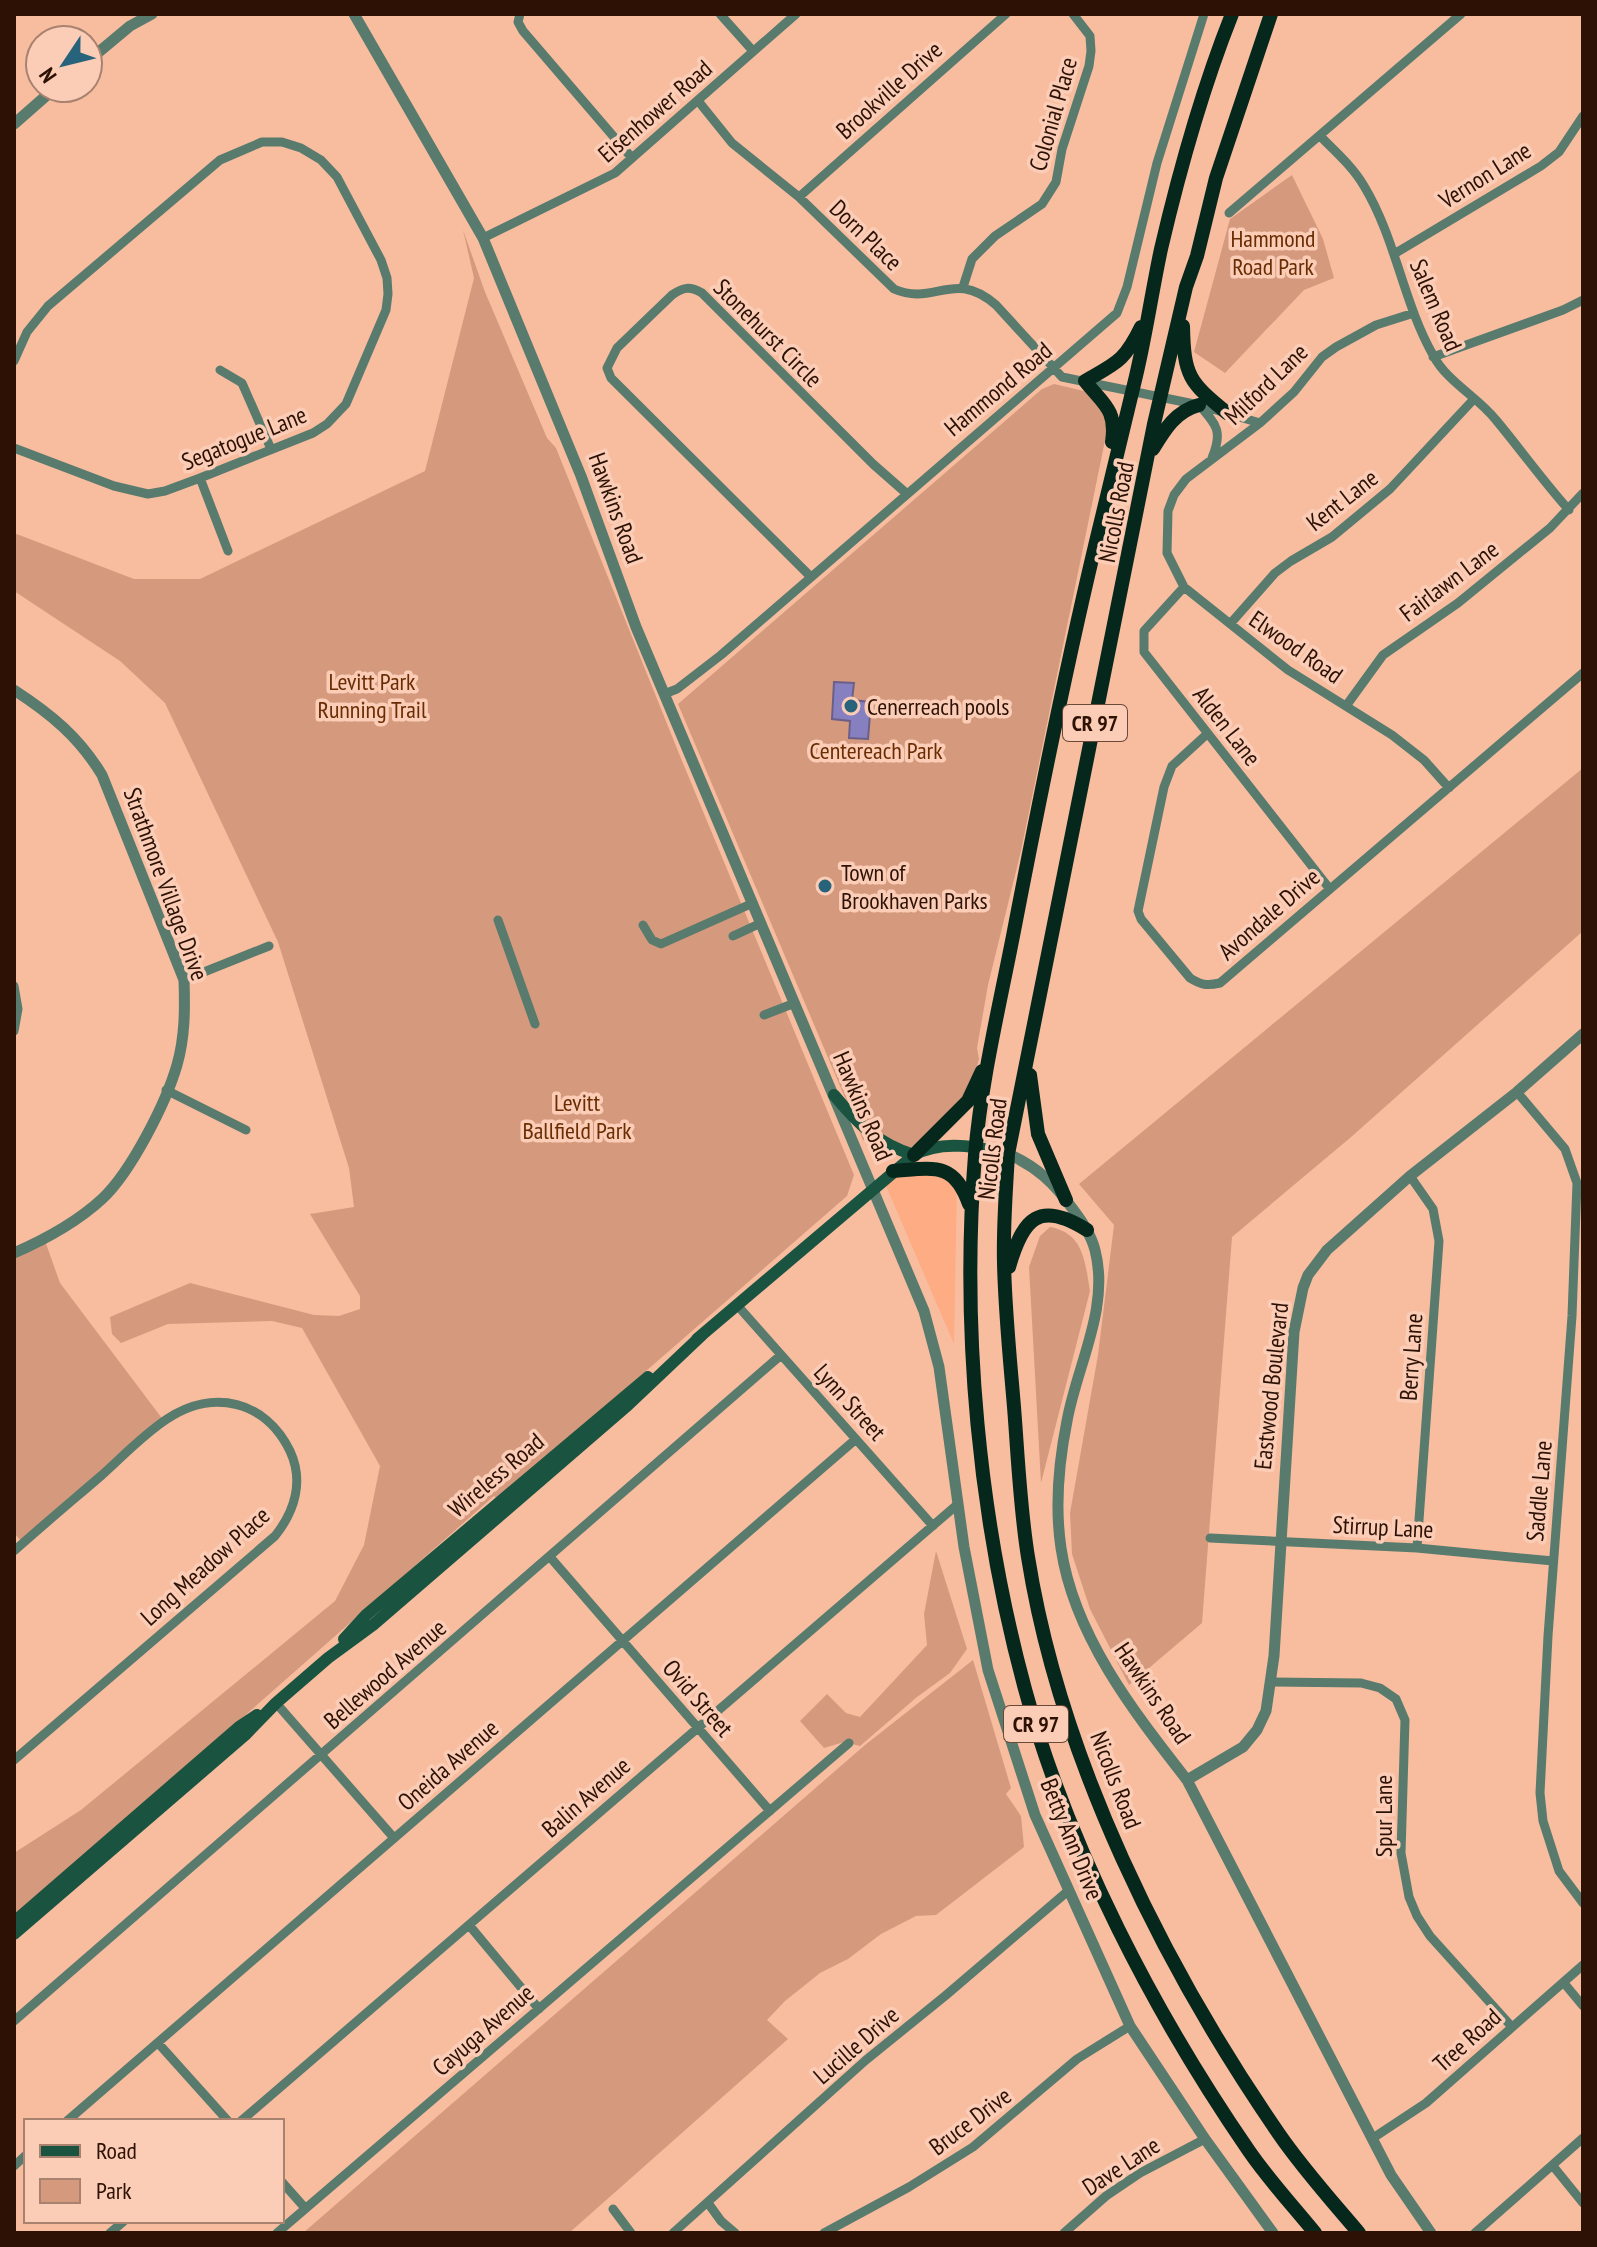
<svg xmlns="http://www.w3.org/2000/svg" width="1597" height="2247" viewBox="0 0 1597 2247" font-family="'PT Sans Narrow',sans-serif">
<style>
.built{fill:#fdac83}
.green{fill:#d59a7d}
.water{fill:#8680c0;stroke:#6b5f88;stroke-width:2}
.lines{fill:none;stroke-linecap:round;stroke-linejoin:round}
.minor{stroke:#587b6d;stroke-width:9}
.tertiary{stroke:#587b6d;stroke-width:11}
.secondary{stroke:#1a5441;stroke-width:12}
.trunk{stroke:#06271c;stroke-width:14}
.poi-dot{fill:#27637b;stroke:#fbcdb7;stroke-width:3}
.labels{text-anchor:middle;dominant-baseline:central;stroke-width:7;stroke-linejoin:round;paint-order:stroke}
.shield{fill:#fbcdb7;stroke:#6a493a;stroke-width:2}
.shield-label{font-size:22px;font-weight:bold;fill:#2c1104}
.street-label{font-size:24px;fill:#2c1104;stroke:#fbcdb7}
.park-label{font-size:24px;fill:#692c03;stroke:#fbcdb7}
.poi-label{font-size:24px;fill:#2c1104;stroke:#fbcdb7;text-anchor:start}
</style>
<rect width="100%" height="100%" fill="#f8bc9f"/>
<path class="built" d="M928 1170 957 1180 954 1344 884 1181 895 1173Z"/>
<path class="green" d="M1292 175 1323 239 1334 278 1304 290 1225 373 1194 352 1230 219Z
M463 230 485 292 547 438 556 448 680 756 854 1175 847 1196 498 1500 494 1496 14 1919V1853L81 1810 335 1601 364 1545 380 1466 302 1328 272 1321 168 1324 121 1343 112 1334 110 1317 190 1283 314 1315 339 1316 360 1309V1296L310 1214 354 1207 349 1168 278 942 165 703 120 661 14 591V533L134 579H200L425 471 474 278Z
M1054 384 1088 392 1109 421 1021 851 988 985 977 1048 979 1059 973 1081 967 1097 922 1141 904 1151 889 1150 863 1140 678 704 1042 389Z
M1583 768V931L1350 1138 1232 1237 1202 1623 1129 1685 1090 1609 1072 1554 1070 1513 1098 1355 1114 1225 1079 1184Z
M1050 1227C1084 1233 1085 1262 1090 1291L1041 1483 1029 1267 1040 1236Z
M44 1238 60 1283 164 1421 23 1543 14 1533V1253Z
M936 1551 967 1649 950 1673 917 1697 860 1746 844 1742 824 1748 800 1721 827 1694 846 1713 860 1717 927 1645 924 1614Z
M973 1660 1011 1788 1006 1794 1021 1816 1024 1847 936 1915 916 1916 881 1934 848 1959 820 1973 785 2001 767 2020 788 2039 569 2233H303L865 1745Z"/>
<path class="water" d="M834 682 854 683 852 700 871 702 868 739 849 738 850 721 832 719Z"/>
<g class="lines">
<path class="minor" d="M520 14 518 22 523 31 632 158
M720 14 753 51
M699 102 732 143 799 197 894 289C935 307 953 268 996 305L1062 377 1199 405 1260 423
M1320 136C1336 152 1353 167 1364 186 1396 239 1403 302 1433 355 1448 383 1477 396 1496 420 1521 450 1543 481 1569 510
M799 197 1006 14
M1229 213 1461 14
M483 238 615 173 796 14
M1394 254 1541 166 1559 152 1583 116
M963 287 972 259 995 236 1042 204 1056 182 1062 149 1089 66 1091 51 1090 36 1073 14
M1414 313 1376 325 1336 347 1322 357 1294 392 1260 423 1186 479 1174 495 1168 511 1167 553 1184 587 1288 670 1392 735 1424 760 1449 788
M1433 357 1563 310 1583 300
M14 361 27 332 48 306 220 160 262 142H282L301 148 321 160 337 177 381 260 387 278 388 294 386 310 346 404 327 424 313 433 200 478 165 491 148 494 114 486 14 448
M220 370 242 383 271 449
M1199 405C1217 425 1223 432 1212 458
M200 478 228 551
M810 576 611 378 607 368 617 348 672 295C683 287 690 286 702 293L873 464 906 493
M1184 587 1144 631V652L1329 888
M1230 624 1275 573 1291 561 1332 537 1390 489 1473 400
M664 694 677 689 721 655 1117 313 1127 287 1157 163 1204 14
M1346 706 1383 655 1458 603 1550 528 1583 493
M1207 734 1172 766 1164 787 1138 911 1141 919 1190 978C1201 985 1207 986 1220 983L1583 673
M498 920 535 1024
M643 925 652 940 661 944 753 903
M733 936 761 923
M184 980 269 946
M14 986 18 1009 14 1031
M764 1015 795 1003
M166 1090 246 1130
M1517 1092 1565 1149 1577 1183 1572 1316 1548 1636 1540 1793 1543 1821 1559 1871 1583 1903
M1410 1176 1433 1209 1439 1241 1417 1548
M737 1305 933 1526
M1210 1538 1417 1548 1553 1561
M14 1551C43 1525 73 1500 102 1475 123 1456 144 1434 167 1419 213 1388 266 1401 290 1451 304 1481 295 1511 275 1536L14 1760
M550 1557 770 1811
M1272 1682 1361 1683 1380 1688 1396 1699 1405 1720 1401 1853 1409 1897 1417 1916 1430 1936 1512 2027
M276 1703 394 1838
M469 1925 539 2009
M1564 1983 1583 2006
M14 2021 781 1355
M158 2043 228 2121
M67 2121 856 1439
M241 2121 958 1504
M1373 2138 1426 2103 1583 1965
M14 2166 26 2155
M1553 2166 1583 2203
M282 2182 305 2208
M708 2203 721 2221 735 2233
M613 2209 631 2233
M110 2233 124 2221
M277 2233 849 1743
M673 2233 866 2060 945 1996 1068 1891
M824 2233 909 2187 973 2147 1077 2059 1130 2026
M1064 2233 1106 2196 1140 2173 1205 2139
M1475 2233 1583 2138"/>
<path class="tertiary" d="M354 14 483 238 581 476 636 627 924 1311 939 1367 964 1547 988 1670 1035 1815 1130 2026 1205 2139 1273 2233
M88 61 130 26 152 14
M14 124 55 88
M14 690C51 714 79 737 102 775L184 980C185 1009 185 1037 177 1065 166 1103 131 1172 102 1199 76 1223 46 1239 14 1253
M1008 1154C1036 1166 1054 1183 1072 1208 1081 1220 1091 1234 1095 1250 1110 1308 1077 1365 1067 1421 1059 1461 1055 1508 1061 1548 1074 1636 1134 1712 1187 1780L1391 2175 1431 2233
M1187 1780 1243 1747 1257 1730 1266 1711 1274 1656 1294 1332 1303 1288 1308 1275 1327 1250 1410 1176 1517 1092 1583 1034"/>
<path class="secondary" d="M834 1095C857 1123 878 1144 914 1155
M697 1339 914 1155C942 1139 978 1147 1008 1154
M344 1639 366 1615 648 1377
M14 1922 239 1727 257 1715
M14 1934 245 1735 276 1703 328 1658 373 1625 628 1405 702 1335"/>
<path class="trunk" d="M1232 14C1203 87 1179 172 1161 249 1152 291 1146 334 1136 376 1122 433 1109 489 1095 546 1064 676 1038 806 1013 936 999 1008 981 1082 975 1155 961 1330 979 1520 1025 1689 1068 1848 1156 2016 1249 2151 1269 2180 1293 2206 1315 2233
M1271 14 1216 178 1197 256 1186 287 1154 424 1008 1154C1006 1190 1003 1227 1004 1263 1005 1311 1010 1359 1014 1407 1018 1457 1020 1508 1028 1557 1060 1759 1164 1967 1279 2134 1303 2169 1332 2201 1359 2233
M1183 326C1184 376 1189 382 1227 413
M1112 442C1117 409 1103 404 1085 381 1116 363 1124 362 1141 327
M1153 449C1165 429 1176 411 1199 405
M1030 1075 1038 1134 1066 1200
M914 1155 968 1101 982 1071
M893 1171C933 1168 954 1161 969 1204
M1009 1267C1023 1218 1039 1200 1087 1230"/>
</g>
<g class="poi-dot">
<circle cx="851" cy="706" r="8"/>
<circle cx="825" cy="886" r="8"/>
</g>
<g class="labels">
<g class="shield">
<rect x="1063" y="705" width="64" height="36" rx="6"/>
<rect x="1004" y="1706" width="64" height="36" rx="6"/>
</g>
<g class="shield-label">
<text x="1095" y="723">CR 97</text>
<text x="1036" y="1724">CR 97</text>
</g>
<g class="street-label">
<text transform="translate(889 90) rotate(-42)">Brookville Drive</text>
<text transform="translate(655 111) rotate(-41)">Eisenhower Road</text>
<text transform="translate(1053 114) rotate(-74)">Colonial Place</text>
<text transform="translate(1485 175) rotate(-32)">Vernon Lane</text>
<text transform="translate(866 235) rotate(44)">Dorn Place</text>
<text transform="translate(1436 305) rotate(67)">Salem Road</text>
<text transform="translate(768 333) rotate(45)">Stonehurst Circle</text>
<text transform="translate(1266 384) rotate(-44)">Milford Lane</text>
<text transform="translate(998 389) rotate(-40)">Hammond Road</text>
<text transform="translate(244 438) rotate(-22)">Segatogue Lane</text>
<text transform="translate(1342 500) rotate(-38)">Kent Lane</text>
<text transform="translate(616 508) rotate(70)">Hawkins Road</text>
<text transform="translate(1116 512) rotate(-79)">Nicolls Road</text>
<text transform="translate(1449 581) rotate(-37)">Fairlawn Lane</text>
<text transform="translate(1296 647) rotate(35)">Elwood Road</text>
<text transform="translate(1227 726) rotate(52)">Alden Lane</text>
<text transform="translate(166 884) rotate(70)">Strathmore Village Drive</text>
<text transform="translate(1269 914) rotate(-41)">Avondale Drive</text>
<text transform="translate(863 1106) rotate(67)">Hawkins Road</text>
<text transform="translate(992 1149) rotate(-83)">Nicolls Road</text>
<text transform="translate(1411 1357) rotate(-86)">Berry Lane</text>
<text transform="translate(1271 1386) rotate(-84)">Eastwood Boulevard</text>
<text transform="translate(850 1402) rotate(48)">Lynn Street</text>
<text transform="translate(496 1475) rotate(-40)">Wireless Road</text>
<text transform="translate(1539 1491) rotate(-85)">Saddle Lane</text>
<text transform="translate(1383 1527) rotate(3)">Stirrup Lane</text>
<text transform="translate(205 1566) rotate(-42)">Long Meadow Place</text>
<text transform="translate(385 1674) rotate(-41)">Bellewood Avenue</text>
<text transform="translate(1153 1693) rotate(56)">Hawkins Road</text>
<text transform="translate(698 1698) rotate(49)">Ovid Street</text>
<text transform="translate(448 1765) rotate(-41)">Oneida Avenue</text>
<text transform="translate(1116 1780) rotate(69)">Nicolls Road</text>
<text transform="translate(586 1797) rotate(-41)">Balin Avenue</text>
<text transform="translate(1383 1816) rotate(-90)">Spur Lane</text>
<text transform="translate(1072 1839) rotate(68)">Betty Ann Drive</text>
<text transform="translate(483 2030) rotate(-41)">Cayuga Avenue</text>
<text transform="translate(1467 2040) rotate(-42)">Tree Road</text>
<text transform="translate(856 2045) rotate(-41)">Lucille Drive</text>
<text transform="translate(970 2121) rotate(-37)">Bruce Drive</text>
<text transform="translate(1121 2166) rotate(-33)">Dave Lane</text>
</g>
<g class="park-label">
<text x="1273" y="238">Hammond<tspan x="1273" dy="28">Road Park</tspan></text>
<text x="372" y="681">Levitt Park<tspan x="372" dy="28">Running Trail</tspan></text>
<text x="876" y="750">Centereach Park</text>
<text x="577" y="1102">Levitt<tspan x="577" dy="28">Ballfield Park</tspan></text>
</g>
<g class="poi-label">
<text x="867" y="706">Cenerreach pools</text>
<text x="841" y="872">Town of<tspan x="841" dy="28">Brookhaven Parks</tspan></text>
</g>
</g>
<rect width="1597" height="2247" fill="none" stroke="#2c1104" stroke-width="32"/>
<rect x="24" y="2119" width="260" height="104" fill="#fbcdb7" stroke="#a8826f" stroke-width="2"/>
<rect x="40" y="2145" width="40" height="12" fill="#1a5441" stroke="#a8826f" stroke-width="2"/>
<text x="96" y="2159" font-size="24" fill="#2c1104">Road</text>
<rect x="40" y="2179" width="40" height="24" fill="#d59a7d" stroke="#a8826f" stroke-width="2"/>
<text x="96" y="2199" font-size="24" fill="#2c1104">Park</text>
<g transform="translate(64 64) rotate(235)"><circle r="38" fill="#fbcdb7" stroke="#a8826f" stroke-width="2"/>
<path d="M0-6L14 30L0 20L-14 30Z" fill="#27637b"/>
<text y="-12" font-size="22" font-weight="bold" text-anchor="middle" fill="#2c1104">N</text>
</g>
</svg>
